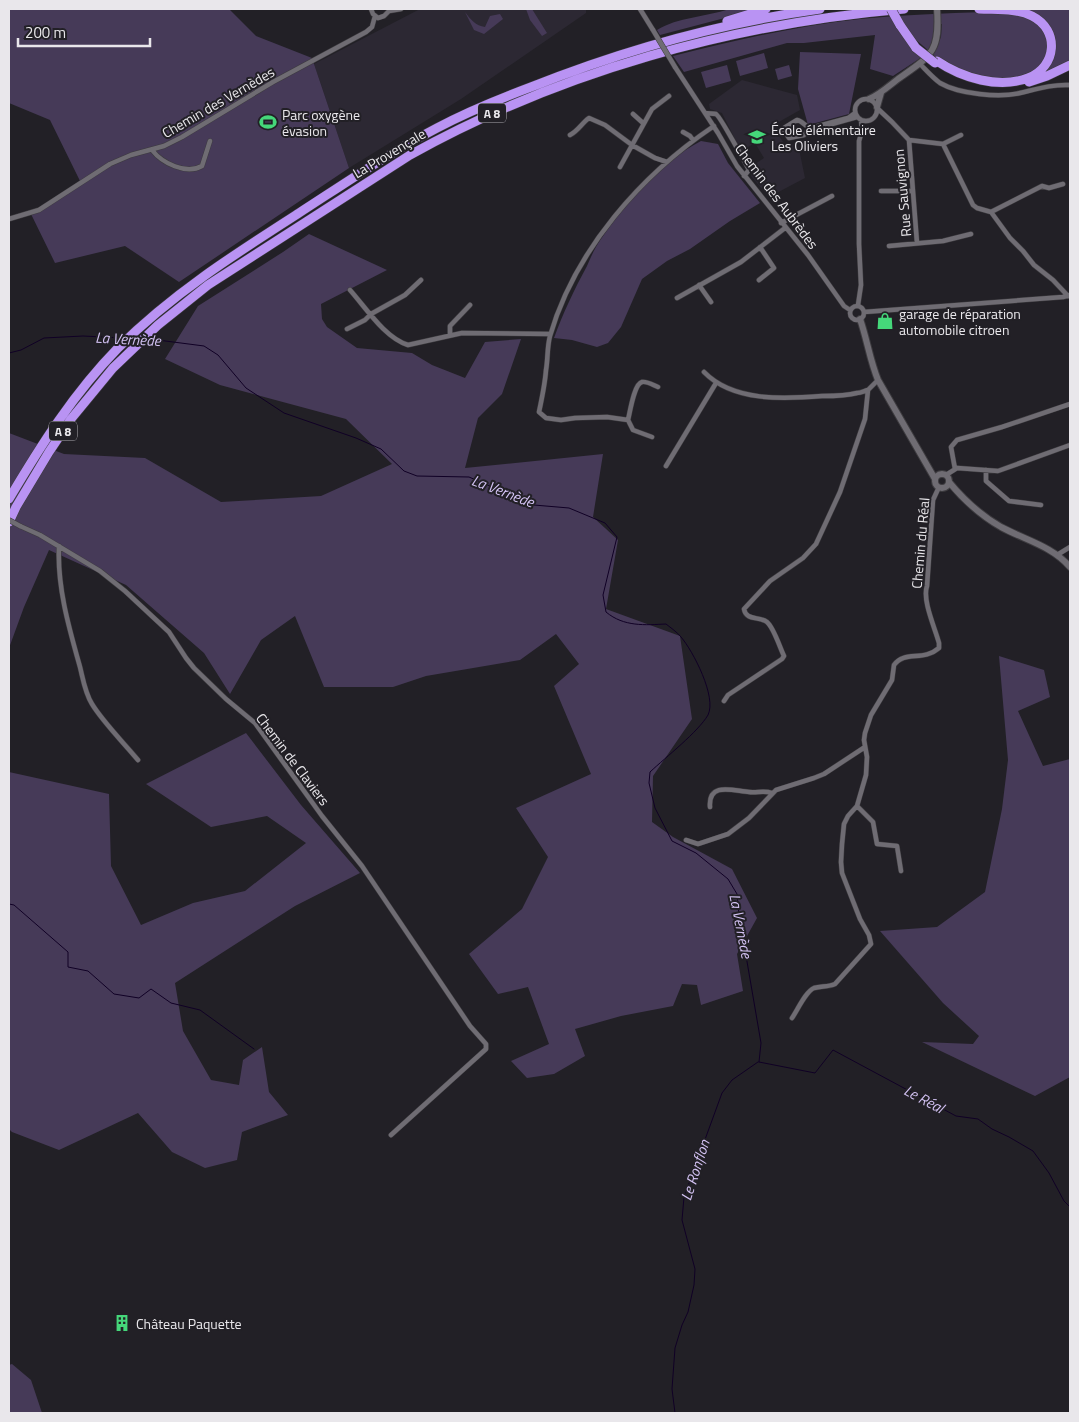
<svg xmlns="http://www.w3.org/2000/svg" width="1079" height="1422" viewBox="0 0 1079 1422" font-family="'Titillium Web',sans-serif">
<style>
.built{fill:#2c2833}
.green{fill:#463a58}
.lines{fill:none;stroke-linecap:round;stroke-linejoin:round}
.stream{stroke:#100025;stroke-width:1}
.street-casing{stroke:#3d3b3f;stroke-width:5.5}
.secondary-casing{stroke:#3d3b3f;stroke-width:8}
.highway-casing{stroke:#3d3b3f;stroke-width:10}
.street{stroke:#6f6c73;stroke-width:4.5}
.secondary{stroke:#6f6c73;stroke-width:6}
.highway{stroke:#b993f3;stroke-width:9}
.street-bridge-casing{stroke:#3d3b3f;stroke-width:5.5;stroke-linecap:butt}
.highway-bridge-casing{stroke:#3d3b3f;stroke-width:10;stroke-linecap:butt}
.street-bridge{stroke:#6f6c73;stroke-width:4.5}
.highway-bridge{stroke:#b993f3;stroke-width:9}
.labels{text-anchor:middle;dominant-baseline:central;stroke-width:4;stroke-linejoin:round;paint-order:stroke}
.shield{fill:#222026;stroke:#adabb0;stroke-width:1}
.shield-label{font-size:12px;font-weight:bold;fill:#e9e7eb}
.street-label{font-size:14px;fill:#e9e7eb;stroke:#222026}
.poi-label{font-size:14px;fill:#e9e7eb;stroke:#222026;text-anchor:start}
.water-label{font-size:15px;font-style:italic;fill:#d3c2f3;stroke:#222026}
</style>
<rect width="100%" height="100%" fill="#222026"/>
<path class="built" d="M420 9H586V13L461 99 349 168 314 64Z
M742 80 797 95 800 110 777 123 776 131 785 145 798 144 805 178 769 197 751 176 755 164 764 158 755 143 741 151 722 113 710 109 709 104Z"/>
<path class="green" d="M9 9H229L256 36 312 58 349 168 179 282 125 246 55 263 31 214 81 183 50 120 9 103Z
M526 9H532L547 33 542 36 530 20Z
M729 9H759L660 35 657 30C678 17 706 17 729 9Z
M1025 10H1070V63L1039 77 1054 43Z
M465 12C470 19 476 26 485 27L490 16 500 14 503 19 484 34 474 30Z
M986 12 1024 15 1045 30 1049 55 1035 71 1010 79 978 77 943 62 933 55 941 37 942 24H935L933 40 929 51 916 40 905 25H898L922 57 893 76 870 69 875 35 804 43H787L684 72 673 56C735 40 797 26 860 19 902 15 944 13 986 12Z
M800 52 861 54 849 114 808 125 798 89Z
M764 53 768 68 740 76 736 61Z
M727 65 731 81 706 88 701 72Z
M789 65 792 76 778 80 775 69Z
M701 141 718 144 728 163 760 203 730 221 690 249 667 261 642 279 621 327 608 343 597 347 572 340 554 338C563 313 574 290 587 266 591 257 595 247 601 239 627 202 660 162 701 141Z
M309 234 387 270 321 304 322 319 327 327 357 348 412 353 432 365 465 378 485 342 521 339 502 394 478 418 465 468 603 454 593 517 618 540 606 609 680 636 692 719 653 776 652 822 673 837 732 869 757 918 737 954 743 991 701 1005 697 985 682 984 673 1006 621 1016 575 1029 585 1056 554 1074 527 1078 511 1061 549 1044 528 987 498 994 469 954 522 909 548 857 516 808 591 774 554 686 579 664 556 634 520 660 426 676 393 687H324L295 616 261 640 230 694 204 653 126 585 49 550 24 607 9 648V433L64 454 145 458 221 502 321 496 392 464 346 419 220 385 165 359 198 306 283 252Z
M999 656 1044 670 1050 697 1018 711 1043 766 1070 759V1077L1035 1096 922 1042 973 1044 979 1036 943 1003 880 931 937 927 985 892 1002 809 1008 760Z
M246 733 301 805 360 873 295 906 175 983 183 1031 211 1080 239 1085 243 1060 262 1047 269 1092 288 1115 242 1132 237 1160 205 1168 172 1152 138 1113 59 1150 12 1132 9 1129V772L109 794 111 866 141 925 193 903 245 891 306 843 267 816 211 827 146 784Z
M12 1364 31 1380 42 1413H9V1365Z"/>
<g class="lines">
<path class="stream" d="M150 339 204 346 218 355 246 388 284 413 356 438 381 449 404 471 417 476 469 477 534 505 569 508 605 523 617 537 603 595 606 612C624 627 645 625 666 624 671 628 677 632 681 637 693 651 717 697 708 715 698 732 666 757 650 772L649 783 655 808 672 841 696 853 728 879 737 894 739 915 761 1043 759 1062
M9 353 21 350 44 338 83 336 123 338
M9 904 14 905 68 952V967L88 971 114 994 139 998 151 989 171 1003 200 1010 254 1049
M759 1062 815 1073 833 1050 956 1116 978 1119 992 1129 1009 1137 1033 1151 1049 1173 1064 1201 1070 1207
M675 1413 672 1389 675 1348 682 1325 688 1312 694 1285 695 1269 682 1220 684 1197 722 1093 732 1080 758 1062"/>
<g class="street-casing">
<path id="street" d="M371 9 373 14 378 18 384 16 391 9
M640 9 653 30
M389 11 401 9
M920 64C926 70 933 78 940 83 959 94 999 98 1020 93 1037 89 1053 84 1070 85
M675 67 718 133 737 166 808 255 844 306 850 310
M855 110a11 11 0 1 1 22 0a11 11 0 1 1-22 0Z
M877 108 892 122 909 140 943 144
M705 113C708 114 713 113 716 114 720 116 743 159 747 166L749 170 744 176
M855 113 848 118 811 128C805 127 803 121 797 120L784 128 785 132 789 138 804 135 807 131 857 117
M633 114 643 123
M683 132 690 136 693 140
M570 135C578 131 582 123 589 118L605 125 632 145 655 158 667 162
M909 140 917 243
M943 144 973 205 977 208 991 212 1010 238 1023 251 1034 265 1053 280 1068 296
M943 144 961 135
M152 150C162 163 186 175 202 166L210 141
M620 167 652 109 669 96
M881 191H912
M991 212 1042 186 1049 188 1063 184
M9 219 39 210 110 164 131 155 164 146 182 137 273 82 366 32 372 27 375 16
M781 223 832 196
M889 246 943 241 971 234
M759 280 774 268 760 247
M699 285 711 302
M350 290C366 308 385 338 408 345L462 333 550 334
M677 298 741 262 785 228
M858 305 861 285 859 244V141L862 131 861 120
M850 313a7 7 0 1 1 14 0a7 7 0 1 1-14 0Z
M864 312 1063 297 1070 295
M347 329 365 320 371 314 405 295 421 280
M450 335V326L470 305
M704 372C733 402 784 399 822 396 834 396 846 396 857 393 861 393 864 391 868 390
M658 387C653 385 647 381 642 382 634 384 630 412 628 420L607 417 575 418 561 420 546 418 539 412C542 398 545 384 546 370 548 359 547 347 550 336 575 250 641 175 714 126
M628 420 633 430 652 437
M666 466 716 383
M955 469 951 447 957 440 1002 427 1070 404
M986 470V481L1009 501 1041 505
M946 475 957 468 998 471 1070 445
M20 526 40 535 100 571 125 591 169 632 186 658 194 668 226 699 255 723 322 816 362 866 470 1026 486 1044V1049L391 1135
M59 546C57 587 69 628 80 667 83 679 85 693 92 704 103 722 123 742 138 760
M1057 555 1070 547
M724 701 728 695 782 659 784 656C780 648 774 628 767 622 759 616 746 621 744 609L770 581 803 558 816 544 840 492 865 419 868 390 878 380
M857 806 873 822 877 844 897 846 901 871
M710 807C708 781 734 791 749 792 757 793 764 790 772 793
M686 840 698 844 728 834 749 818 776 790 814 778 824 774 865 747
M792 1018C797 1011 806 991 814 988 822 986 828 987 835 984L871 944 869 935 860 919 842 873 841 862 842 844 844 824 848 816 857 806 866 775 867 757 864 740 865 733 871 715 892 680 894 665C905 650 923 662 939 648V643C935 628 922 600 927 586L933 500 939 487"/>
</g>
<g class="secondary-casing">
<path id="secondary" d="M869 99C879 95 889 86 898 79 932 55 940 52 937 9
M877 107 881 93
M860 319C867 339 870 361 878 380L935 479
M935 481a7 7 0 1 1 14 0a7 7 0 1 1-14 0Z
M949 482C963 499 980 515 1001 527 1025 540 1052 546 1070 567"/>
</g>
<g class="highway-casing">
<path id="highway" d="M727 21 766 9
M900 25 916 48
M937 61C962 78 999 89 1028 78 1057 67 1060 30 1032 16 1016 8 997 10 979 9
M1029 82 1047 76 1070 65
M9 499C41 445 74 393 118 348 172 294 235 254 299 213 344 184 389 153 437 128 467 112 499 99 531 87 624 50 721 23 820 9
M9 522 16 507 49 452 71 419 113 368 158 325 208 285 410 155C561 71 732 24 904 9"/>
</g>
<use href="#street" class="street"/>
<use href="#secondary" class="secondary"/>
<use href="#highway" class="highway"/>
<g class="street-bridge-casing">
<path id="street-bridge" d="M653 30 675 67
M9 520 20 526"/>
</g>
<g class="highway-bridge-casing">
<path id="highway-bridge" d="M891 9 900 25
M916 48 935 63"/>
</g>
<use href="#street-bridge" class="street-bridge"/>
<use href="#highway-bridge" class="highway-bridge"/>
</g>
<defs>
<g id="stadium-bare" transform="scale(1.35)"><path d="M0-5a6.5 5 0 1 0 0 10a6.5 5 0 1 0 0-10ZM-3.5-1.8h7v3.6h-7Z" fill="#45d77a" stroke="#222026" stroke-width="2.5" paint-order="stroke"/></g>
<g id="school-bare" transform="scale(1.35)"><path d="M0-5L7-2L0 1L-7-2ZM-4 1L0 2.5L4 1V4Q0 6-4 4Z" fill="#45d77a" stroke="#222026" stroke-width="2.5" paint-order="stroke"/></g>
<g id="shop-bare" transform="scale(1.35)"><path d="M-5-2.5h2.3a2.7 3.5 0 0 1 5.4 0H5L5.5 6h-11ZM-1.5-2.5h3a1.5 2.3 0 0 0-3 0Z" fill="#45d77a" stroke="#222026" stroke-width="2.5" paint-order="stroke"/></g>
<g id="building-bare" transform="scale(1.35)"><path d="M-4-6H4V6H1V3H-1V6H-4ZM-2.5-4.3h1.7v1.8h-1.7ZM.8-4.3h1.7v1.8H.8ZM-2.5-1h1.7V.8h-1.7ZM.8-1h1.7V.8H.8Z" fill="#45d77a" stroke="#222026" stroke-width="2.5" paint-order="stroke"/></g>
</defs>
<g fill-rule="evenodd">
<use href="#stadium-bare" x="268" y="122"/>
<use href="#school-bare" x="757" y="137"/>
<use href="#shop-bare" x="885" y="321"/>
<use href="#building-bare" x="122" y="1323"/>
</g>
<g class="labels">
<g class="shield">
<rect x="478" y="103.5" width="28" height="19" rx="4"/>
<rect x="49" y="421.5" width="28" height="19" rx="4"/>
</g>
<g class="shield-label">
<text x="492" y="113">A 8</text>
<text x="63" y="431">A 8</text>
</g>
<g class="street-label">
<text transform="translate(218 102) rotate(-30)">Chemin des Vernèdes</text>
<text transform="translate(389 153) rotate(-31)">La Provençale</text>
<text transform="translate(902 193) rotate(-95)">Rue Sauvignon</text>
<text transform="translate(777 196) rotate(53)">Chemin des Aubrèdes</text>
<text transform="translate(920 543) rotate(-85)">Chemin du Réal</text>
<text transform="translate(293 759) rotate(53)">Chemin de Claviers</text>
</g>
<g class="poi-label">
<text x="282" y="114">Parc oxygène<tspan x="282" dy="16">évasion</tspan></text>
<text x="771" y="129">École élémentaire<tspan x="771" dy="16">Les Oliviers</tspan></text>
<text x="899" y="313">garage de réparation<tspan x="899" dy="16">automobile citroen</tspan></text>
<text x="136" y="1323">Château Paquette</text>
</g>
<g class="water-label">
<text transform="translate(128 339) rotate(3)">La Vernède</text>
<text transform="translate(503 491) rotate(21)">La Vernède</text>
<text transform="translate(741 926) rotate(79)">La Vernède</text>
<text transform="translate(924 1099) rotate(28)">Le Réal</text>
<text transform="translate(695 1170) rotate(-72)">Le Ronflon</text>
</g>
</g>
<rect width="1079" height="1422" fill="none" stroke="#e9e7eb" stroke-width="20"/>
<path d="M18 38v8h132v-8" fill="none" stroke="#e9e7eb" stroke-width="2.5"/>
<text x="25" y="38" font-size="15" fill="#e9e7eb" stroke="#222026" stroke-width="4" paint-order="stroke">200 m</text>
</svg>
